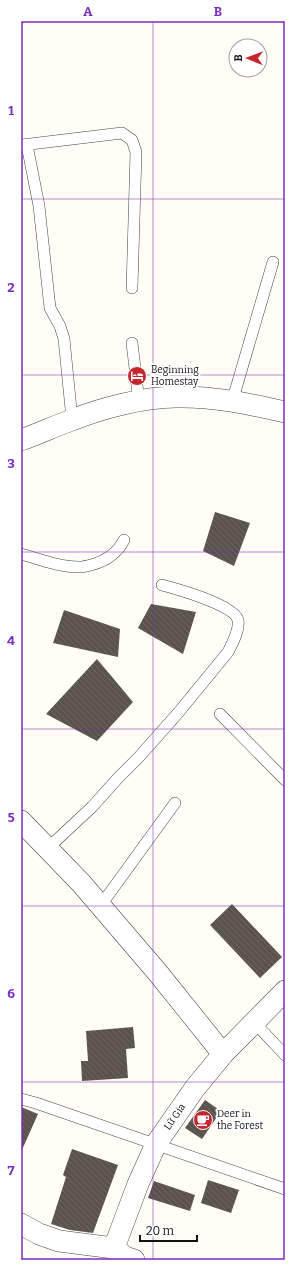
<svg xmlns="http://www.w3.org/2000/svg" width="306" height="1281" viewBox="0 0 306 1281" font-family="Bitter,serif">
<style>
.building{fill:url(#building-back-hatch)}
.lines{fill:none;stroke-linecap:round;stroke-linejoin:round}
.service-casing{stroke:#444;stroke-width:12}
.minor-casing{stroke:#444;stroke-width:22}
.service{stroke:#fff;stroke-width:11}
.minor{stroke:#fff;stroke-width:21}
.grid{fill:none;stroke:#7b2cbf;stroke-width:1;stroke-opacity:0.55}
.labels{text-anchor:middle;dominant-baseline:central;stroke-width:4;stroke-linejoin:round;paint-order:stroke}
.poi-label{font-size:10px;fill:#111;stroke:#fff;text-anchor:start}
.street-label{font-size:10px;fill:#111;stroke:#fff}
.neatline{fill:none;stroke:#7b2cbf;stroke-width:1.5}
.grid-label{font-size:13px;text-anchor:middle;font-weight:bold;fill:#7b2cbf}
</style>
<defs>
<pattern id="building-back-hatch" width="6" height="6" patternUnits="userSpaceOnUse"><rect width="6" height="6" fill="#5a524d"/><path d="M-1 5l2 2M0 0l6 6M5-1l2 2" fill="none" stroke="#6d6662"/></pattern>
</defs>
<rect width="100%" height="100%" fill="#fffdf5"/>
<path class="building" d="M215 512 250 523 234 566 203 551Z
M151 604 196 612 183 654 138 628Z
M64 610 120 629 118 657 53 643Z
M97 659 133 702 97 741 46 714Z
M232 904 282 957 260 978 210 925Z
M133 1027 135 1048 126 1049 128 1078 82 1081 81 1061H88L86 1031Z
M205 1100 221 1111 202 1139 185 1128Z
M21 1107 38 1114 21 1152Z
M72 1149 118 1165 93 1233 70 1230 51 1224 66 1177 63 1175Z
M208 1180 239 1190 231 1213 201 1203Z
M154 1181 195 1195 190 1211 148 1198Z"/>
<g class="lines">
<g class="service-casing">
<path id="service" d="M22 145 122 133 132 140 136 152 132 288
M27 145 39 206 50 308 60 326 64 339 72 419
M132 343 139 402
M232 402 273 262
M21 554C39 559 59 567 79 567 83 567 87 566 91 565 106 561 117 554 124 540
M220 714 285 780
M48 848 92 807 118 778 139 757 178 713 228 652C232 644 240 630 238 620 234 605 177 589 162 585
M101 905 175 803
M254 1022 285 1055
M21 1099 36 1103 285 1189"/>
</g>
<g class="minor-casing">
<g id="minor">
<path d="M21 440C38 434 55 426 72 420 102 408 144 397 176 397 213 396 250 404 285 412"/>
<path d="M21 821 81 883 158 973 223 1054"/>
<path d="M21 1224 39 1234 59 1241 114 1248"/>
<path id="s1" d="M134 1260 125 1257 114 1248 138 1184 156 1144 195 1088 223 1054 285 991"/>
</g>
</g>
<use href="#service" class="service"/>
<use href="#minor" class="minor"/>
</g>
<path class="grid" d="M153 21V1260M21 199H285M21 375H285M21 552H285M21 729H285M21 906H285M21 1082H285"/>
<defs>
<g id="hotel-disc" transform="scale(1)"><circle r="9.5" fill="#c4262e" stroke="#fff"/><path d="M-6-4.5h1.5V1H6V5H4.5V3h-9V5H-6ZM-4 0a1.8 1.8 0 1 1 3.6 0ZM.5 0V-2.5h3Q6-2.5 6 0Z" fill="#fff"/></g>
<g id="cafe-disc" transform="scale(1)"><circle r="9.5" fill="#c4262e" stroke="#fff"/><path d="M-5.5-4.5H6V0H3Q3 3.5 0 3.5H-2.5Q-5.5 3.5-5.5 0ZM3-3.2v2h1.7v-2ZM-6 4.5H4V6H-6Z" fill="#fff"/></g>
</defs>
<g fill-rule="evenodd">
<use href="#hotel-disc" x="137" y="376"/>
<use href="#cafe-disc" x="203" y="1120"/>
</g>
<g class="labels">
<g class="poi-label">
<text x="151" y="370">Beginning<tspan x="151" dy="12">Homestay</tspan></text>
<text x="217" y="1114">Deer in<tspan x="217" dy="12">the Forest</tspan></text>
</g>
<g class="street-label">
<text stroke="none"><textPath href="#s1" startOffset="169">Lữ Gia</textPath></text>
</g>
</g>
<rect width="306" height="1281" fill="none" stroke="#ffffff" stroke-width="44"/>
<g transform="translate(248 58) rotate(271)"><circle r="19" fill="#ffffff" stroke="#a0a0a0"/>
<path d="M0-3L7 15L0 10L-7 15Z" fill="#c4262e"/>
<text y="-6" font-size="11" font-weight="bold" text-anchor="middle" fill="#111111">B</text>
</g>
<path d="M140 1235v6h57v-6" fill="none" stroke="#111111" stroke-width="2"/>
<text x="146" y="1235" font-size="12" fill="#111111" stroke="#ffffff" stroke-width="3" paint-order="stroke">20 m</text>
<rect x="22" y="22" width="262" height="1237" class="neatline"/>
<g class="grid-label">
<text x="88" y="16">A</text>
<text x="218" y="16">B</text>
<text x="11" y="115">1</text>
<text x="11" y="292">2</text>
<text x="11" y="468">3</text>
<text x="11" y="645">4</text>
<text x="11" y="822">5</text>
<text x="11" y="998">6</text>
<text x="11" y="1175">7</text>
</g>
</svg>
